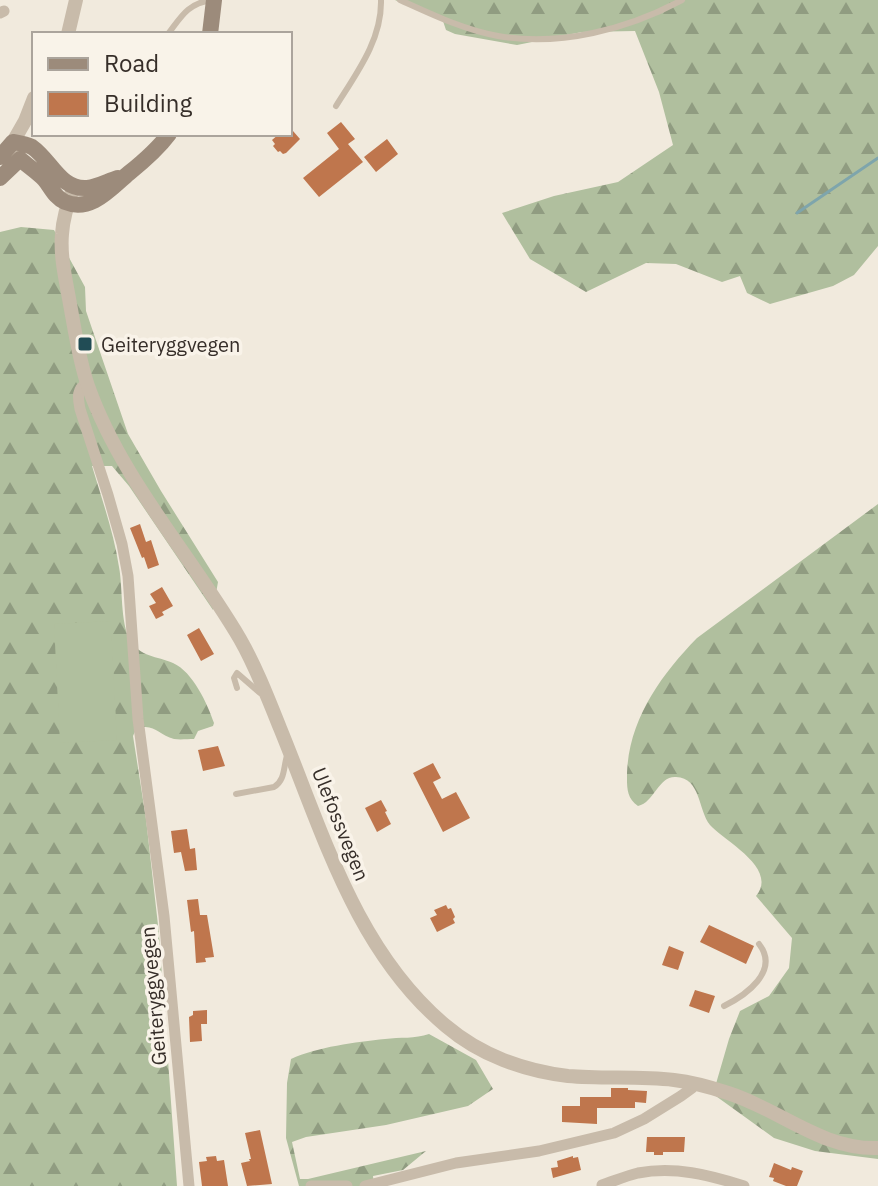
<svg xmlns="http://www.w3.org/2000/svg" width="878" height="1186" viewBox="0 0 878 1186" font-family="'IBM Plex Sans',sans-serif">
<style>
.forest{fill:url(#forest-firs)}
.pitch{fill:#b0bf9e}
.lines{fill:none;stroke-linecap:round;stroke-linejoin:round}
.stream{stroke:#7ea5ac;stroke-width:3}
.building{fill:#bf764d}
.service{stroke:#c8bbaa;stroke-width:6}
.minor{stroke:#c8bbaa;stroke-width:11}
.tertiary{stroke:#c8bbaa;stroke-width:14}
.secondary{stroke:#9c8b7b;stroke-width:16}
.poi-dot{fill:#214c55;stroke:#f9f3e9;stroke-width:3}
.labels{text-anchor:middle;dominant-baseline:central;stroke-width:7;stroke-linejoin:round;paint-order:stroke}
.poi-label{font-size:20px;fill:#362e29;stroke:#f9f3e9;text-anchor:start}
.street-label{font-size:20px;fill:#362e29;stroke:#f9f3e9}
</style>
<defs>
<pattern id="forest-firs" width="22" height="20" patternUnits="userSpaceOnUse" patternTransform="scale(2)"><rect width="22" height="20" fill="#b0bf9e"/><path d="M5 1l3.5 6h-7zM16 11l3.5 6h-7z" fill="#909c81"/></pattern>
</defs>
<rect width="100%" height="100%" fill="#f1eadd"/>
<path class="forest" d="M395 0H878V246L854 275 833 286 770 304 747 293 740 276 722 282 676 264 646 263 586 292 530 259 502 213 554 196 618 182 673 145 659 92 635 31 582 32 517 45 455 34 446 30 443 21Z
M21 227 54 230 85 287 86 311 128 434 161 491 218 582 213 610 129 486 112 466H92C102 500 114 533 119 567 123 588 120 622 130 640 140 657 157 656 173 663 193 672 207 703 214 723L213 726 198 731 194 739C188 739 180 740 174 739 158 735 154 722 136 729L133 736 146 819 159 934 177 1186H0V232Z
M878 504V1159L815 1151 774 1138 713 1094 729 1039 740 1011 769 996 789 968 792 938 756 896C779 868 724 841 710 825 698 810 701 778 676 777 658 776 655 802 638 806 626 798 627 786 627 773 629 719 661 675 697 638Z
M429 1034 476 1060 493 1089 468 1106 386 1125 306 1137 292 1142 300 1179H308L426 1151 403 1170 373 1176 374 1186H299L286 1138 287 1083 291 1059C317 1047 356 1042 385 1039 400 1037 415 1039 429 1034Z"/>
<path class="pitch" d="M111 621 117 740 60 743 54 624Z"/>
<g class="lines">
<path class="stream" d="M797 213 878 158"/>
</g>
<path class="building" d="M341 122 355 139 348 144 363 162 319 197 303 178 339 149 327 133Z
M293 131 300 139 286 153 283 154 280 151 278 152 273 146 275 144 272 140 279 134H290Z
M387 139 398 154 376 172 364 157Z
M140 524 146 542 151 540 159 565 148 569 144 557 142 558 130 528Z
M162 587 173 606 162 612 164 615 156 619 149 606 156 603 150 594Z
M199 628 214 654 201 661 187 635Z
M218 746 225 766 203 771 198 750Z
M433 763 441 778 433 782 442 799 456 792 470 818 443 832 413 773Z
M381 800 387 811 385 812 391 824 377 832 365 808Z
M187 829 190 849 195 848 197 870 185 871 181 852 174 853 171 831Z
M198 899 200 915H207L214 957 205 958 206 962 196 963 194 931 191 932 187 900Z
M446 905 448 909 451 908 455 917 453 919 455 923 437 932 430 918 437 915 434 910Z
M709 925 754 946 746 964 700 942Z
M669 946 684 952 678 970 662 965Z
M695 990 715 996 709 1013 689 1006Z
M207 1010V1024H201L202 1041 190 1042 189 1017 193 1015V1011Z
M611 1088H628V1090L647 1091 646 1103 635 1102V1108H597V1124L562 1122V1106H580V1097H611Z
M260 1130 272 1184 247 1186 241 1163 250 1161 249 1159H251L245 1133Z
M647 1137H685L684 1152H663V1155H654V1152H646Z
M216 1156 217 1161 224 1160 228 1186H202L199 1162 207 1161 206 1157Z
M573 1156V1158L578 1157 581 1170 553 1178 551 1168 558 1167 557 1161Z
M774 1163 791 1170 792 1167 803 1171 797 1186H786L773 1181 774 1178 769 1177Z"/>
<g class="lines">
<path class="service" d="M400 0C431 14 464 30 498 36 560 47 628 29 682 0
M168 34C181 17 187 4 211 0
M336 106C356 74 382 40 381 0
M237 688 234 678 237 673 260 693H263
M236 794 274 787C286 780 283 765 288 753
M724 1006C746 995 780 971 759 944"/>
<path class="minor" d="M0 13 4 11
M87 383C76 389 78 398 80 409L108 495 122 544 128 576 138 719 164 916 189 1186
M602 1185C614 1181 626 1176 638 1173 675 1166 709 1175 744 1186
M311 1186H347
M365 1186 456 1163 539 1151 614 1133 644 1119 681 1096 692 1088 695 1083"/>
<path class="tertiary" d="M68 34 76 0
M20 159 13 142 25 121 34 98
M74 186C68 202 63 217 62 234 60 257 66 281 70 304 75 331 79 360 88 386 121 479 190 554 240 639 256 667 268 698 280 728 323 833 356 951 446 1026 480 1055 524 1071 568 1076 603 1079 639 1076 674 1080 692 1082 710 1087 728 1093 779 1109 822 1150 878 1148"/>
<path class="secondary" d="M210 34 214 0
M0 157 13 142C19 143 26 144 32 147 51 160 60 190 87 188 98 187 108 181 118 178
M0 178 20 159C28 166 37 172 44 179 51 187 54 197 65 202 91 213 111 188 129 173 144 161 157 150 169 134"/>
</g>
<rect class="poi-dot" x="77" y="336" width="16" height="16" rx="4"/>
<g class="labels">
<g class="poi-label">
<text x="101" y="344">Geiteryggvegen</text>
</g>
<g class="street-label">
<text transform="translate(341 824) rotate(68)">Ulefossvegen</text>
<text transform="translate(153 996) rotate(-95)">Geiteryggvegen</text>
</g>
</g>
<rect x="32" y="32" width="260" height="104" fill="#f9f3e9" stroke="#aba49c" stroke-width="2"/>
<rect x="48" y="58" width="40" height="12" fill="#9c8b7b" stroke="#aba49c" stroke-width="2"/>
<text x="104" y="72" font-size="24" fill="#362e29">Road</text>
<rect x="48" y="92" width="40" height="24" fill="#bf764d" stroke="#aba49c" stroke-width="2"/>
<text x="104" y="112" font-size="24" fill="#362e29">Building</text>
</svg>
